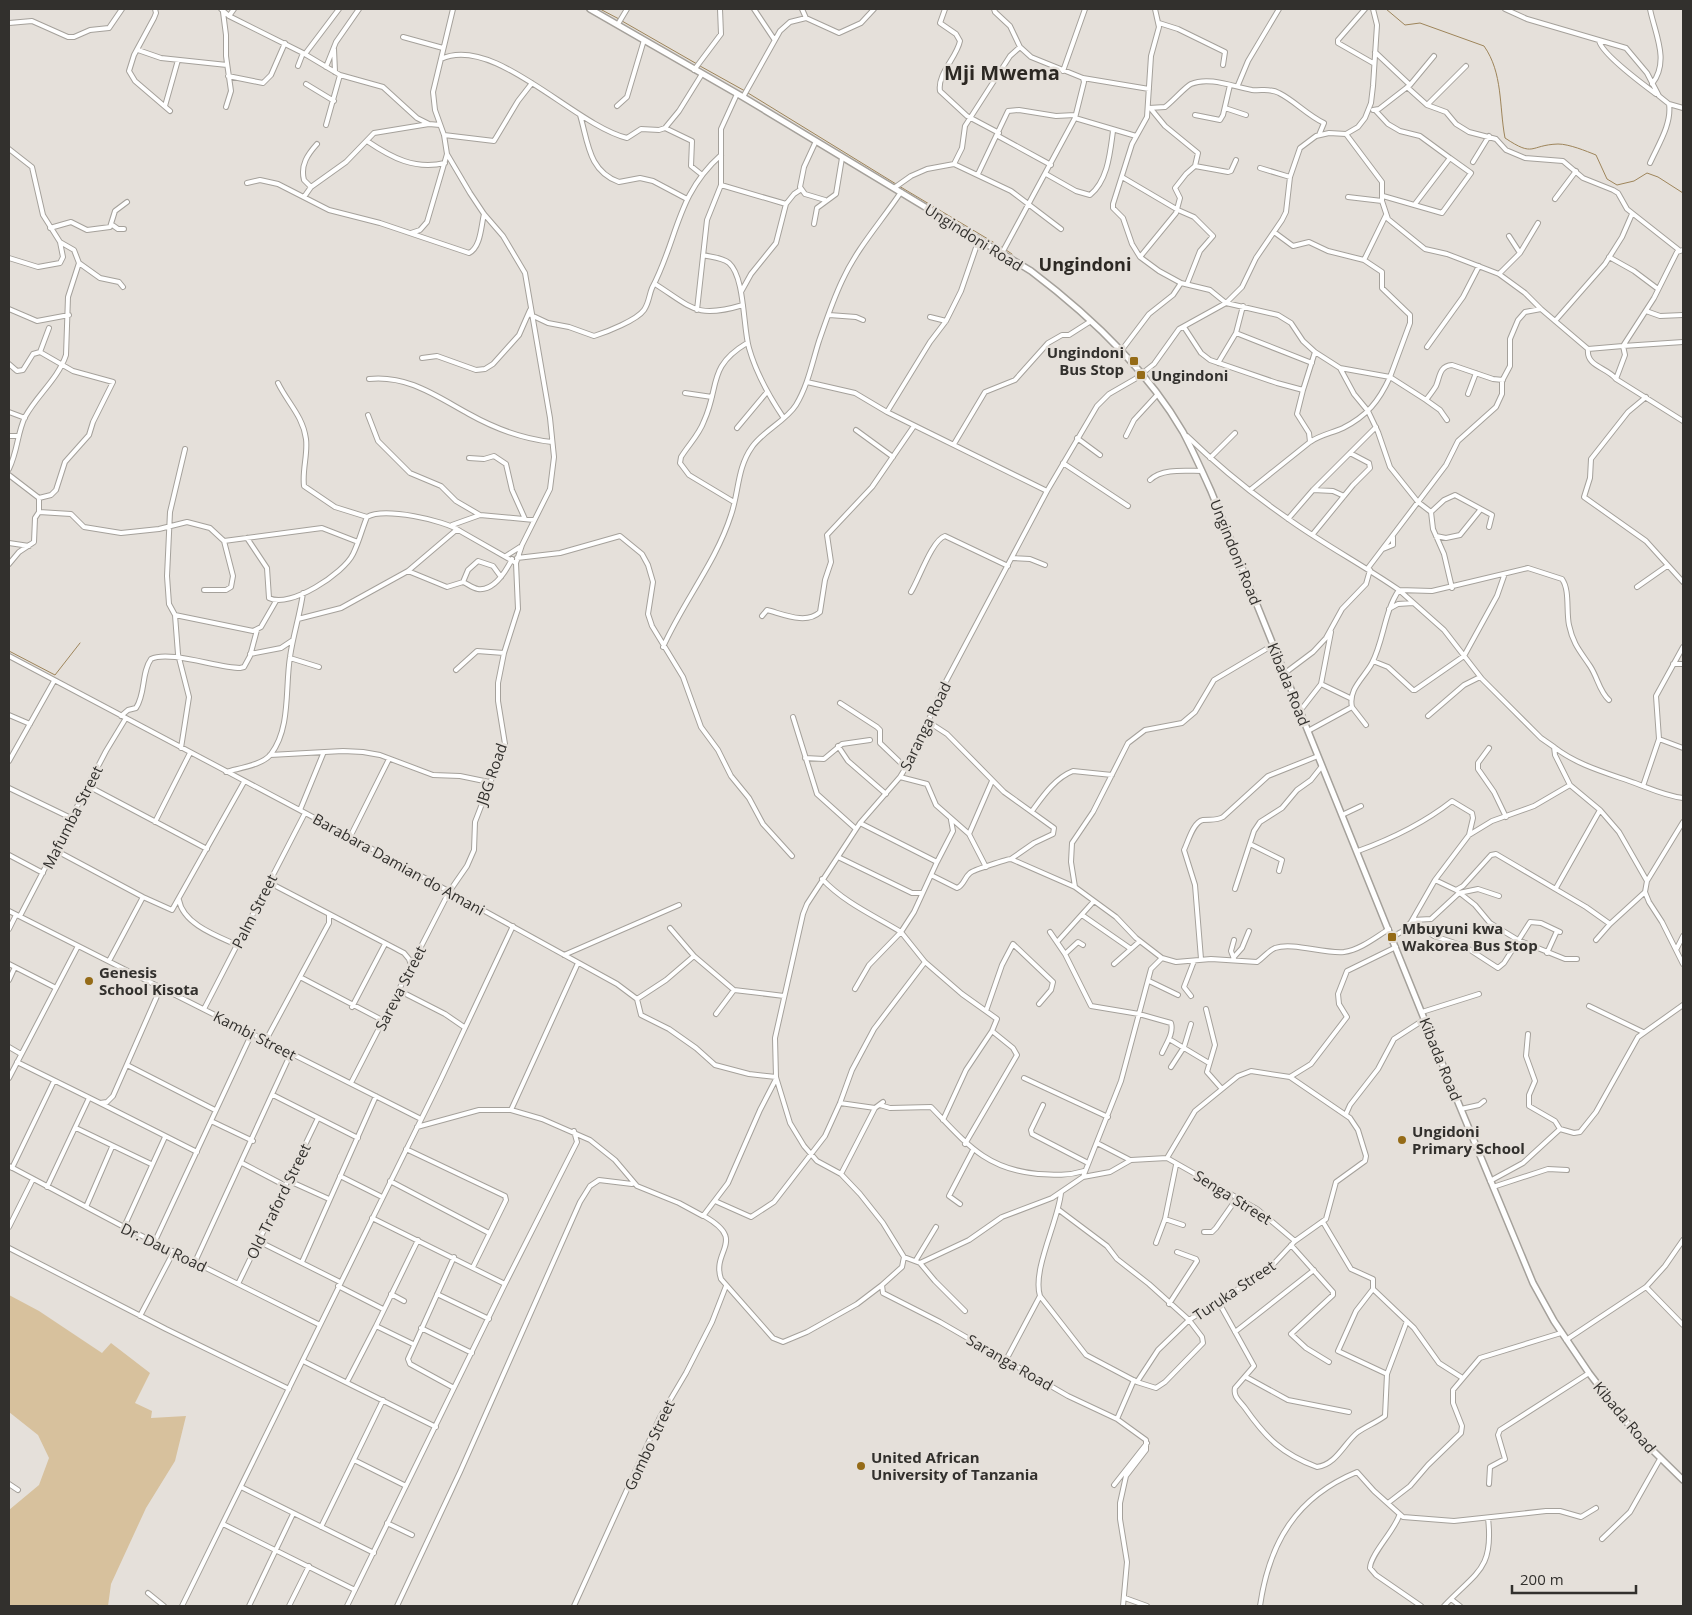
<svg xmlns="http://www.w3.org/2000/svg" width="1692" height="1615" viewBox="0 0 1692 1615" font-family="'Open Sans',sans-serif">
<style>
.green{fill:#d7c19d}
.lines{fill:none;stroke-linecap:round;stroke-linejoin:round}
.stream{stroke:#9e855a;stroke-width:1}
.street-casing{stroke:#a5a19b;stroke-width:6}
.secondary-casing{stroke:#a5a19b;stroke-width:8}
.street{stroke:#fff;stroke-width:4}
.secondary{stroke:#fff;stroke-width:5}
.poi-dot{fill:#956b17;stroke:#e5e0da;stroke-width:2}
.labels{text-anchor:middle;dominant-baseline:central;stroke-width:5;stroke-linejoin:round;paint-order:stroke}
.street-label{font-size:15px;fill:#32302d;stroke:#e5e0da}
.poi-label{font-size:15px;font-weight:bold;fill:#32302d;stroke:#e5e0da;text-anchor:start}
.quarter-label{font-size:18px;font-weight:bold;fill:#2c2823;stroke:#e5e0da}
.district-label{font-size:20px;font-weight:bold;fill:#2c2823;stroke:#e5e0da}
</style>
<rect width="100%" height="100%" fill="#e5e0da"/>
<path class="green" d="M9 1295 39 1311 102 1353 111 1343 150 1373 135 1403 152 1411 151 1418 186 1416 175 1461 146 1508 111 1584 108 1606H9V1510L39 1485 49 1458 38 1435 9 1412Z"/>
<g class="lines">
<path class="stream" d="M600 9 619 19
M1386 9 1405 25 1420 23 1484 46C1503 73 1499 106 1505 138 1535 158 1529 145 1558 144 1569 144 1586 151 1596 155L1607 179 1617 185 1634 181 1647 173 1658 177 1683 193
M622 21 697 64
M700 66 745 91
M748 93 896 184
M899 186 1003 248
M1006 250 1012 254
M9 651 55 675 80 643"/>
<g class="street-casing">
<path id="street" d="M155 9 156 13 154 18 134 55 129 71 135 81 170 111
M221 9 229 16 303 53 340 75 383 87 417 118 429 124 440 125
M754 9 774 39
M802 9 806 18 839 33 861 23 874 9
M945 9 940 23 956 34 960 41C957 57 937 74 940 91L967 116 999 133
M994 9 995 12 1010 26 1020 47 1031 57 1083 78 1084 82 1075 118 1002 253
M1155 9 1159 27 1151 56 1147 117 1132 144 1113 204V208L1123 218 1132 244 1140 257 1159 271 1181 283 1210 290 1226 303 1278 315 1291 323 1303 341 1315 352 1340 368 1354 394 1368 411 1378 432 1390 467 1418 502 1431 512 1444 500 1455 495 1492 515 1489 527
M1365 9 1338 40V43L1373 63
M1505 9 1527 19 1626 48 1647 73 1659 96 1669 104 1683 108
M1650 9C1655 34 1670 61 1652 84
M223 12 226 35V56L231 91 226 107
M229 16 234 9
M9 23 32 21 68 37H74L90 30 109 28 122 9
M1159 23 1178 29 1225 52 1223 65
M618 24 627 9
M403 37 443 48
M1599 40C1600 53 1644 85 1656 94
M334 49 335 72
M138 50 161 58 227 65
M1375 52 1410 85
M305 54 339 9
M441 59C494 34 574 125 627 138L641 129 659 130 665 128 679 111 702 74
M298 66 303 53
M326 67 336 42 359 9
M694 70 721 34 720 9
M1063 71 1085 9
M228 76 263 83 271 75 285 43
M1083 78 1149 89
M306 84 334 101
M1238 85 1248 61 1279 9
M1407 87 1427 105 1446 112 1456 124 1469 132 1496 139 1506 150 1525 158 1563 161 1583 178 1613 190 1618 193 1627 209 1679 250
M743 97 780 31 790 22 806 18
M1427 105 1466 66
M165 106 178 60
M617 106 627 97 644 40
M1149 108 1165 107C1172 102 1185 87 1191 84 1209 76 1234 87 1252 90 1262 91 1270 88 1279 93 1295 101 1307 115 1324 123L1319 135
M1225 108 1246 115
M1373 110 1379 109 1410 85 1434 56
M1375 110 1388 124 1400 131 1420 136 1450 158
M580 115C588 141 588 171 619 182L640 178 653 181 687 199
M1195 115 1220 120 1223 115 1230 85
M1075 118 1136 136
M326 125 340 75
M665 128 692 141 691 166 701 174
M1346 134 1382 182V201L1388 219 1425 249 1447 254 1499 274 1525 293 1541 309
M444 135 494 141 518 101 532 83
M998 136 1051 165
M367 141C392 158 415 170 445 163
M816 141 804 167 800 187 805 194 825 200
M9 149 32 167 43 215 60 242 63 257 60 263 38 267 9 258
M1473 162 1489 136
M1650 163C1658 145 1672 124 1669 104
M954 164 962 148 965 126 1010 56 1020 47
M1195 166 1228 172 1231 171 1236 160
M1260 168 1290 177
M978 174 1008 111 1019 110 1056 116 1075 115
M1046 174 1076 191 1090 195C1108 180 1110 153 1113 131
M1122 177 1178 210 1194 217 1213 236 1200 251 1187 284
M247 183 260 180 278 184 329 210 380 223 469 253C481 247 481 226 484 214
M721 185 786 204 794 194 800 190
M311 187 304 180C300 165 308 154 317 144
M894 188 911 176 927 169 954 164 1011 191 1061 229
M1383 196 1442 213 1471 173 1450 158 1415 204
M304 197 311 187 346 162 374 133 429 124
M1348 197 1382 201
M1555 199 1576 171
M111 224 118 229H124
M814 224 817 208 836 194 842 158
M50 228 71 222 87 230 110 227 115 211 127 202
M1274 232 1293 246 1309 242 1328 251 1364 260 1382 272V288L1410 315V323L1390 377 1426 400C1429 396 1433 391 1436 386 1440 377 1439 366 1452 365L1493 379 1503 380
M411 233 420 230 427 222 447 154
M1520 253 1538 223
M703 255C710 257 722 257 729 263 745 277 743 328 749 348 756 373 769 396 783 417
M1140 257 1176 213 1180 198 1175 188 1186 174 1195 166 1198 153 1165 126 1151 109
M1609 257 1634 271 1658 289
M1364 260 1386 215
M79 263 100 278 119 282 123 287
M1499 274 1520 253 1509 236
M655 284C693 308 696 319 743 305
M741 292 751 274 776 243 786 204
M1243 306 1236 333 1312 363
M9 309 37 321 69 315
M697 310 707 220 721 185V129L737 94
M1646 311 1660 316 1683 315
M531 315 548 323 569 327 594 336C607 332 637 320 644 310 649 303 649 295 652 288 678 239 676 195 721 155
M829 315 856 317 863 320
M930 317 946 321
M1555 321 1605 264 1622 237 1632 214
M1184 327 1201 353 1210 360 1277 383 1303 390 1297 414 1309 433 1310 442
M1623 346 1683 342
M1427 347 1463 297 1479 266
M1588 349C1586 367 1607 367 1616 379L1683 421
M1121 351 1149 314 1173 295 1181 283
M40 352 49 328
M422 358 437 356 476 370 485 369 493 364 519 335 530 310
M1218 363 1236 333
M9 364 17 371 23 370 33 354 40 352 73 371 113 382 93 422 89 435 65 462 56 490 51 495 39 498V512
M369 379C408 375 436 396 469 414 494 428 524 439 552 442
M1616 379 1625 355 1623 346
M807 382 855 393 887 412 1047 491
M278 383C287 402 303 416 306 439 308 454 302 470 304 486L335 507 367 517
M1303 390 1315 352
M685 393 712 397
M1468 394 1476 373
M1646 397 1628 412 1591 459 1590 478 1584 497 1646 541 1683 582
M1426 400 1440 410 1447 420
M9 412 25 418
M887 412 930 342 946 321 961 291 979 239
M368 415 378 441 410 473 441 486 456 501 480 515 534 520
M737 428 767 392
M856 430 893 457
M9 436H18
M1126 436 1134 420 1157 395
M1187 436C1218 466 1251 493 1287 518 1323 544 1363 565 1399 590 1384 612 1384 640 1372 663 1364 678 1348 689 1352 707L1308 731
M1077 438 1100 455
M954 444 985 392 1015 380 1048 343 1062 335H1069L1091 321
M469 458 484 459 494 456 506 464 512 490 525 519
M1210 458 1235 433
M1063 463 1128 506
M9 469C18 450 17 434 25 417 37 395 58 379 66 355L68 297 79 263 74 250 60 242
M9 475 39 498
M1150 480C1162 468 1186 471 1202 471
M1250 490 1310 442C1320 435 1332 433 1343 428 1367 416 1379 401 1390 377L1340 368
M1313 490 1333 491 1344 496
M734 502 689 475 680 463 681 457C689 444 699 435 704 421 720 386 707 367 747 343
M1431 512 1433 529 1444 554 1452 588
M1288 519 1313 490 1376 427
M452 525 480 515
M1313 534 1353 485 1370 468 1369 463 1350 453
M1436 536 1446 538 1460 535 1481 509
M247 538 267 568 269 598C290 609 344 573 353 554 359 542 362 529 367 517 384 507 444 520 460 531
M224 541 322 528 358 542
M9 543 29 546
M1383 549 1393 545V537
M506 556 520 547
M517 558 560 553 620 536 642 554 648 565 653 582 648 614 652 626 683 677 701 727 718 750 731 776 749 798 763 824 792 856
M1013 558 1030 559 1045 565
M9 564 19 552 34 542 35 518 39 512 71 514 84 527 121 533 159 529 187 522 210 528 224 541 233 576 231 587 226 590H204
M1368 568 1446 465 1458 441 1496 407 1502 394V381L1510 366V339L1518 320 1525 312 1541 309 1588 349 1623 346 1654 298 1677 252 1683 250
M408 571 447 587 463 582C468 584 472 588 478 589 494 591 506 571 512 559
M463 582 468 570 478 561 493 566 501 577
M1637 587 1667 566
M1399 590 1432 591 1528 568 1562 579C1570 590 1566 611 1569 625 1573 644 1580 651 1590 666 1598 678 1599 691 1609 700
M1399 590 1444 630 1482 679 1541 738 1554 747 1555 755 1570 785
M911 592C919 579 932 540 945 536L1008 566
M1389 609 1398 604 1413 603
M175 615 253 631 261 627 276 601
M762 616 767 610C783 614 806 625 820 612L825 580 831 562 827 535 872 487 914 426
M298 619 341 608 408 571 455 531H460L516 563
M663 647C683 602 716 562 731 515 739 492 737 468 752 447 763 431 786 421 796 405 808 385 812 363 819 341 826 321 833 300 842 281 857 248 881 222 901 192
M250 654 281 648 293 640
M9 656 343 833 617 984 637 999 641 1015 669 1029 696 1048 715 1065 749 1074 776 1077
M290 658 319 667
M1373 661 1388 667 1413 690H1415L1464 656 1497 596 1504 576
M1673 664H1683
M456 670 477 651 504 653
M1285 673 1313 652 1326 638 1342 609 1366 584 1370 570
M1321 684 1350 698
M840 703 877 727 880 730V743L906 768
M1352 707 1366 725
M1300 711 1321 684 1331 632
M9 715 30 724
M121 716 128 710 136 708C146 693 141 673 151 659 169 650 218 668 240 668L244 667 250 656 257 630
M1428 716 1464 685 1480 677
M793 717 817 794 856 829
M927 721 947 734 1004 792 1054 828 1053 834 1034 843 1011 859
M1659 739 1683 748
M838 746 848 761 886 794
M1554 747C1577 765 1607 773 1635 783 1651 789 1666 796 1683 798
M181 748 189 697 178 654 175 615 169 604 167 576 170 512 185 449
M1489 748 1478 763V769L1494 792 1506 817
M270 755 343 751 363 752 380 755 433 775 460 776 489 782
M805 758 824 759 842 744 870 740
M9 761 54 681
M226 772C239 768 263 765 271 754 291 728 285 687 290 657 293 635 300 615 303 593
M900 777 927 784 936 805 969 834
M88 786 207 849
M1643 786 1659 739 1656 696 1683 647
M9 788 71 818
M300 810 323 754
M1032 811C1043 796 1055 778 1073 771L1112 775
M1342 815 1361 806
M155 822 190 753
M860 823 937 862 953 831 951 820
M350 837 389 759
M1250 844 1282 860 1279 871
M55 850 143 897 172 910 244 782
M1358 851C1391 839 1424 823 1452 801L1472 813 1473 818 1469 835
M9 855 43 873
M838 857 912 893H922
M986 867 969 834 992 781
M931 875 937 862
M822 879C845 903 873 915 901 932L869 965 855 989
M1435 880 1456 890 1463 886 1491 855 1496 854 1586 907 1610 924 1645 892
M1647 881 1683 822
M268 882 404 953 409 959 411 965
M1075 887 1071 862 1072 843 1093 812 1128 743 1145 730 1182 723 1195 712 1214 680 1273 645
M1556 888 1600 810
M1235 889 1254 831 1260 822 1282 808 1297 790 1311 780 1322 766
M1456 890 1475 905 1490 923 1518 940 1565 959H1577
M179 900C183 924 217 936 237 945
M9 911 421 1119
M1082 915 1131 949
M20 916 106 751 126 718
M1413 920 1431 919 1459 893 1478 889 1499 896
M1411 922 1434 936 1464 946 1498 968 1504 963 1530 922 1541 923 1560 932
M670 928 694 956 734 990 784 996
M9 929 16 915
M1050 932 1065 954 1091 1006 1139 1014 1171 1023C1174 1033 1166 1044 1162 1053
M1392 937 1403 931 1411 922 1435 880 1469 835 1492 821 1534 806 1570 785 1600 810 1619 832 1647 881 1645 892 1649 902 1662 922 1683 964
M1596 940 1610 924
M1058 941 1094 901
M1677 948 1683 936
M1547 953 1557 931
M1065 954 1078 942 1083 945
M564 955 679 905
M1234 957 1242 948 1249 931
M1201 959 1195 885 1184 850C1188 842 1193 822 1203 820 1210 819 1216 821 1223 817L1268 776 1318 756
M1234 959 1231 951 1234 940
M109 961 143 897
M9 964 56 988
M1114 964 1140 941
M300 977 384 1021
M9 980 15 967
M1149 981 1178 995
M400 991 445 1014 464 1027
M1191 996 1184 987 1194 961
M637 999 666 980 694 956
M1589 1006 1643 1032
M352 1007 385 944
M204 1009 305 813
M1206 1009 1215 1045 1207 1072 1222 1089
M986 1011 1002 965 1013 944 1053 982 1051 990 1039 1004
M1422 1012 1479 994
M716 1014 734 990
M1528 1034 1526 1056 1535 1081 1529 1095V1106L1555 1121 1560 1129
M1169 1039 1209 1063
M266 1040 329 923V915
M9 1047 21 1054
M17 1062 100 1103 107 1102 113 1096 161 987
M127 1065 215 1110
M1171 1067 1184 1047 1191 1024
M9 1078 78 946
M1024 1078 1108 1117
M351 1083 449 892 467 866 474 850 475 822 505 744 498 701V683L504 653 518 609 516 563 522 545 550 489 554 457 550 418 525 273 503 236 484 214 470 193 447 154 444 135 435 110 433 92 453 9
M273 1095 358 1138
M100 1103 197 1152
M840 1103 875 1108 883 1102
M880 1105 890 1108 931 1107C966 1143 985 1169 1038 1174 1054 1175 1068 1176 1084 1171
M1043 1105 1031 1130 1032 1134 1088 1163
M1461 1109 1479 1105 1484 1101
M511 1110 578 963
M1346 1114 1350 1105 1378 1069 1394 1039 1425 1019
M943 1120 966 1070 992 1031
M211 1121 253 1141
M417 1127 479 1110H511L542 1119 590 1140 615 1160 637 1186 679 1203 703 1216 728 1183 760 1110 776 1079
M76 1128 151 1164
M1097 1143 1130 1160
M965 1144 1017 1055 1013 1048 992 1031 997 1019 962 994 925 962 901 932 914 912 931 875 957 888C964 885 964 878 970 873 973 870 1008 859 1011 859L1075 887 1116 917 1136 938 1162 958 1176 962 1211 959 1257 962C1263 958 1268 951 1275 948 1293 942 1324 954 1344 952 1360 950 1376 937 1389 929
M406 1149 505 1196 506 1200 473 1267
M1167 1158 1195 1111 1238 1076 1251 1071 1290 1077 1311 1064 1347 1017 1339 1004 1338 994 1347 971 1396 947
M1167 1158 1257 1209 1295 1241
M242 1163 284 1185
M1176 1165 1165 1219 1183 1225
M9 1166 124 1227 320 1325
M12 1168 54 1081
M841 1174 875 1108
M340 1176 382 1197
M1083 1177 1121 1081 1151 969 1162 958
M287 1180 329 1199
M390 1181 489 1233
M1490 1181 1523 1163 1560 1129 1574 1133 1580 1132 1596 1112 1638 1037 1683 1005
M47 1187 89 1098
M1493 1187 1548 1169 1567 1170
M1061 1193C1058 1222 1032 1270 1040 1296L1086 1355 1137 1382 1156 1388 1165 1382 1203 1343 1202 1337 1189 1320 1268 1270 1295 1241 1326 1219 1336 1182 1365 1161 1366 1156 1358 1130 1350 1118 1290 1077
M715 1201 751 1217 774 1202 825 1136 840 1103 852 1070 874 1029 925 962
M960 1204 949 1196 973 1150
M86 1207 112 1147
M1059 1210 1107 1246 1117 1259 1149 1284 1189 1320 1158 1350 1137 1382
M704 1216C748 1241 711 1250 721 1279L773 1338 783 1342 807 1332 857 1304 882 1285
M372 1218 505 1284
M1323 1222 1351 1269 1373 1279V1289L1414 1328 1439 1363 1461 1377
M9 1227 33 1179
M124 1227 165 1137
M1204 1232H1212L1216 1228 1237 1198
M155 1241 252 1033
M258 1241 340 1282
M1156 1243 1165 1219
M1291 1245 1333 1292V1295L1291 1334 1306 1348 1329 1362
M9 1248 166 1329 289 1389
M454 1257 408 1359 410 1364 454 1388
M904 1257 920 1263 969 1240 1002 1217 1052 1198 1083 1177 1110 1172 1131 1160 1167 1158
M916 1260 936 1227
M195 1262 291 1053
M302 1262 376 1096
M920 1263 935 1281 965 1311
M238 1284 318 1118
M338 1286 383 1309
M1646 1287 1683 1325
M1373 1289 1356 1311 1338 1351 1387 1374
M391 1294 404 1301
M437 1294 489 1319
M1218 1301 1254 1366 1235 1388C1233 1397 1240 1401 1245 1408 1266 1438 1282 1454 1317 1467 1337 1464 1344 1443 1358 1432 1367 1426 1377 1422 1385 1416L1387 1374 1407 1321
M1169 1304 1197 1261 1196 1259 1177 1252
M140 1316 174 1251
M421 1328 472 1353
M1235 1332 1314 1270
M1566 1340 1646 1287 1665 1266 1683 1240
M413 1344 376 1326 418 1240
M1006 1360 1040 1296
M303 1361 436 1427
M1246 1377 1288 1400 1349 1412
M347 1382 376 1326
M1117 1419 1134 1380
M354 1460 406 1486
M9 1484 18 1490
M1489 1484 1490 1467 1505 1459 1498 1435 1500 1430 1589 1373
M1114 1485 1147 1443
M241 1487 374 1553
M1388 1503 1410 1486 1428 1465 1461 1433 1462 1426 1453 1403V1390L1480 1358 1561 1333
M1399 1516C1394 1531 1370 1555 1370 1568L1376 1575 1421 1606
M387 1523 412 1535
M223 1524 355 1590
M321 1527 383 1400
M1602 1539 1630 1512 1660 1459
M148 1593 164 1606
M1125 1598 1147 1606
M1451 1599 1460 1606
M182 1606 440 1081 513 926
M249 1606 293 1514
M289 1606 309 1566
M347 1606 505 1284 577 1142 574 1131
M397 1606 460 1472 580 1202 590 1186 599 1180 632 1184
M574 1606 660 1417 686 1373 712 1322 726 1286
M1123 1606 1127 1562 1120 1519V1503L1126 1476 1146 1450V1440L1117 1419 1068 1396 940 1322 883 1293 882 1285 902 1267 904 1257 883 1223 860 1194 841 1174 817 1161 804 1146 790 1123 776 1077 775 1038 803 914 807 904 860 823 900 777 914 754 943 687 1047 491 1097 406 1109 394 1135 379 1154 364 1179 329 1226 303 1242 287 1256 258 1282 220 1286 212 1290 177 1300 148 1316 136 1329 133 1346 134 1358 127 1365 118 1371 103 1373 86 1377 25 1373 9
M1260 1606C1269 1543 1296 1497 1357 1472L1374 1491 1403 1517 1454 1521 1546 1511H1560L1581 1517 1596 1508
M1444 1606C1476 1572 1494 1570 1488 1518"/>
</g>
<g class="secondary-casing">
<path id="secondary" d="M590 9 743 97 1031 271C1089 315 1146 368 1183 432 1193 451 1202 471 1211 491L1448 1078 1533 1283 1554 1321 1589 1373 1635 1433 1683 1480"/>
</g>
<use href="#street" class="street"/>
<use href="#secondary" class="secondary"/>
</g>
<g class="poi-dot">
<rect x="1129" y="356" width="10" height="10" rx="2.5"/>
<rect x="1136" y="370" width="10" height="10" rx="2.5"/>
<rect x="1387" y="932" width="10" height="10" rx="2.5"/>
<circle cx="89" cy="981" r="5"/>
<circle cx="1402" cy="1140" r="5"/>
<circle cx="861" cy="1466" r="5"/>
</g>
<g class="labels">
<g class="street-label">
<text transform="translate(974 237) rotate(32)">Ungindoni Road</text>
<text transform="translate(1236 552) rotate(68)">Ungindoni Road</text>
<text transform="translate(1289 684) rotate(68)">Kibada Road</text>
<text transform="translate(925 726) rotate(-64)">Saranga Road</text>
<text transform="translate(491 774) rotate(-71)">JBG Road</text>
<text transform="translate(72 817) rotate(-63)">Mafumba Street</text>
<text transform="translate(399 864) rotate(29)">Barabara Damian do Amani</text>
<text transform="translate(254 911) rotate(-63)">Palm Street</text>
<text transform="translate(400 988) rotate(-63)">Sareva Street</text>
<text transform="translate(255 1035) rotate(27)">Kambi Street</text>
<text transform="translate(1441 1059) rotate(68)">Kibada Road</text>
<text transform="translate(1233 1197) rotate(32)">Senga Street</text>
<text transform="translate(278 1201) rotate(-64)">Old Traford Street</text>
<text transform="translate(164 1247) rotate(26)">Dr. Dau Road</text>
<text transform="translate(1234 1290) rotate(-34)">Turuka Street</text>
<text transform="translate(1010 1362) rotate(30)">Saranga Road</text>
<text transform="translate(1625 1417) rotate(50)">Kibada Road</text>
<text transform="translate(649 1445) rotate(-65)">Gombo Street</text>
</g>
<g class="poi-label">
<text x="1124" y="352" text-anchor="end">Ungindoni<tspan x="1124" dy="17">Bus Stop</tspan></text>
<text x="1151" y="375">Ungindoni</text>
<text x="1402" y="928">Mbuyuni kwa<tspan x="1402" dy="17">Wakorea Bus Stop</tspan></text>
<text x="99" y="972">Genesis<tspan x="99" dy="17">School Kisota</tspan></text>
<text x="1412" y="1131">Ungidoni<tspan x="1412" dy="17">Primary School</tspan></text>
<text x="871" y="1457">United African<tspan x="871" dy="17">University of Tanzania</tspan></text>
</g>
<g class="quarter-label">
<text x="1085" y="264">Ungindoni</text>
</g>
<g class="district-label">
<text x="1002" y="72">Mji Mwema</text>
</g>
</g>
<rect width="1692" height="1615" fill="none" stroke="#32302d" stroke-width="20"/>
<path d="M1512 1585v8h124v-8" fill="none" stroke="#32302d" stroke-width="2.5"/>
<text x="1520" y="1585" font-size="15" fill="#32302d" stroke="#e5e0da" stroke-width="4" paint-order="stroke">200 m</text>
</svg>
